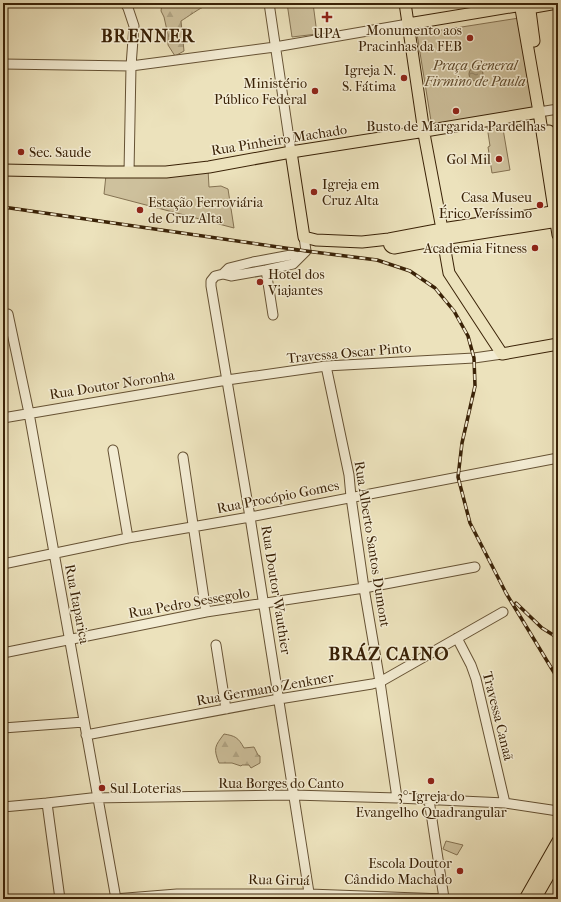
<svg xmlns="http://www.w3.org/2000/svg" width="561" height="902" viewBox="0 0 561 902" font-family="'IM FELL French Canon',serif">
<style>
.green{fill:#cec19d;stroke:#847252}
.forest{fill:url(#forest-firs);stroke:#847252}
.water{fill:url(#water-ripples);stroke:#806e4e}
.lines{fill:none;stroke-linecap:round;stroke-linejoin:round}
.minor-casing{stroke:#665234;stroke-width:11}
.major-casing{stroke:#3a2207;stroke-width:13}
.minor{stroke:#f3ecd3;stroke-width:9}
.major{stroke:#ece2bc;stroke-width:11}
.rail-casing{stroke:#3a2207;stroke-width:3.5}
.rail{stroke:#f3ecd3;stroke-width:2;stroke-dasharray:6;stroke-linecap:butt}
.poi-dot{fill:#8f2418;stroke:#f3ecd3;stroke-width:1.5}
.labels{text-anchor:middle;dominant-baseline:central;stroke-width:3;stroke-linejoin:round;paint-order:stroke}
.poi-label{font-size:14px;fill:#3a2207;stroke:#f3ecd3;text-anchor:end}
.park-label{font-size:14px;font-style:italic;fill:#5f4a2c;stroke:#f3ecd3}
.street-label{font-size:14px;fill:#3a2207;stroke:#f3ecd3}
.district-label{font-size:18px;font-weight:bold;letter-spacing:1px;fill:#3a2207;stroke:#f3ecd3}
</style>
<defs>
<pattern id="forest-firs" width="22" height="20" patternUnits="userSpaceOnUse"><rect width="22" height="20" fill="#cec19d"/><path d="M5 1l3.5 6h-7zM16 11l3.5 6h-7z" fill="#b2a686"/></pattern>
<pattern id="water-ripples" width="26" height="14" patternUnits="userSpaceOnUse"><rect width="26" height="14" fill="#afa17e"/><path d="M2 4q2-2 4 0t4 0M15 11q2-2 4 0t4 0" fill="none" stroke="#8f8365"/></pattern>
</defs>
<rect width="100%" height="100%" fill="#ece2bc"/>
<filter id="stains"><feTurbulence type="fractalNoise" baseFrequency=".005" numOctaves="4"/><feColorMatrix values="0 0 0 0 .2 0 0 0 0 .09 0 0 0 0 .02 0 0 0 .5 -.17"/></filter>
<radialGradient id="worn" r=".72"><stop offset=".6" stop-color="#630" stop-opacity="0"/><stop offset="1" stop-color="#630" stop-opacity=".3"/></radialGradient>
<path class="green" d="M287 3H313L317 34 292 37Z
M519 18 534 111 432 127 417 34Z
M502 123 510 170 492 173 488 147 490 146 487 126Z
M208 169 209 187 221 186 228 189 234 228 104 194 106 175Z
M446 841 463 845 457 855 443 849Z"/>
<path class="forest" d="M162 3H173L175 5 180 3H228C221 8 214 5 206 6 201 7 186 18 181 21L184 51 175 56 168 45V35L164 17 161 11Z
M224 734C235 736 238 737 244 748L254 747 258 755 260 756V763L251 768 249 765H242L241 766 232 763H219C213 748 215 746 224 734Z"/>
<path class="water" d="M469 74a7 7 0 1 1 14 0a7 7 0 1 1-14 0Z"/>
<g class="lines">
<g class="minor-casing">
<path id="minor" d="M125 3 128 8 134 26 131 66 129 172
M269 3 291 152
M3 64 131 66 275 47 408 24
M539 112 558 109
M299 257 291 255 253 262 229 268 223 274 215 276 211 281V286L250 517 310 899
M266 270 273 315
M223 274 231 276 266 270 293 264 306 251 304 237
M3 315 8 314 29 413 116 899
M326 366 349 475 351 497 364 588 380 682 397 798
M3 418 227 380 326 366 474 358 502 354
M113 450 128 538
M183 457 206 612
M3 564 128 538 250 517 558 458
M457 638 471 665 476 679 505 803
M216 645 226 709
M3 653 206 612 364 588 475 567
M3 728 84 722
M86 735 279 699 372 684 380 682 503 612
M429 800 444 898
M47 803 60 899
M3 807 47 803 91 798 293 795 397 798 505 803 558 811
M114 899 177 894H309L445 899"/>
</g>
<g class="major-casing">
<path id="major" d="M405 3 425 139 442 229
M520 3 539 112 558 235
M529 3 534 41
M523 9 557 3
M408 24 516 6 523 3
M549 131 558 178
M291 152 304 237 316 240 362 242 389 239 442 229 558 211
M3 170 106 172H166L209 167 291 152 419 132 539 112
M442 229 439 231 438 235 440 238 443 239 449 273 502 354 558 344
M389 239C389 244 389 247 394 248L443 239 558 221
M525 899 558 841
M535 899 558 859"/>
</g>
<use href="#minor" class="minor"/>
<use href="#major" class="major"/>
<g class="rail-casing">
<path id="rail" d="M3 207 306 251 377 260 410 271 435 288 454 311 468 336 474 358 475 386 462 443 458 477 470 523 506 593 558 679
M516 603 542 628 558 638"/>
</g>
<use href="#rail" class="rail"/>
</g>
<g class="poi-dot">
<path d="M325 11h4v4h4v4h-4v4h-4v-4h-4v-4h4z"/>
<circle cx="470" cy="38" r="4"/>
<circle cx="404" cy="78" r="4"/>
<circle cx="315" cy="91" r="4"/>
<circle cx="456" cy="111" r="4"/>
<circle cx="21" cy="152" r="4"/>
<circle cx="499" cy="159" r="4"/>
<circle cx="314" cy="192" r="4"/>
<circle cx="540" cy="205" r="4"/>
<circle cx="140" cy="210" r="4"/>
<circle cx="535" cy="248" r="4"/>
<circle cx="260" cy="282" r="4"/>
<circle cx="431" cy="781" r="4"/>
<circle cx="102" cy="788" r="4"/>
<circle cx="460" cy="871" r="4"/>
</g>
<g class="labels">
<g class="poi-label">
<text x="462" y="30">Monumento aos<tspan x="462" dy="16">Pracinhas da FEB</tspan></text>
<text x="327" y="33" text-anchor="middle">UPA</text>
<text x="396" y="70">Igreja N.<tspan x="396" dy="16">S. Fátima</tspan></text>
<text x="307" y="83">Ministério<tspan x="307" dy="16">Público Federal</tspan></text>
<text x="456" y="126" text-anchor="middle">Busto de Margarida Pardelhas</text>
<text x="29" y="152" text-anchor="start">Sec. Saude</text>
<text x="491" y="159">Gol Mil</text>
<text x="322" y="184" text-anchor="start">Igreja em<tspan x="322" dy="16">Cruz Alta</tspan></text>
<text x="532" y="197">Casa Museu<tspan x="532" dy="16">Érico Veríssimo</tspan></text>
<text x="148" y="202" text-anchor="start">Estação Ferroviária<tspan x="148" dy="16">de Cruz Alta</tspan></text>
<text x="527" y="248">Academia Fitness</text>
<text x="268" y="274" text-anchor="start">Hotel dos<tspan x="268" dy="16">Viajantes</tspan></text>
<text x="110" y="788" text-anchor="start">Sul Loterias</text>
<text x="431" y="796" text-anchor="middle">3° Igreja do<tspan x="431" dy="16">Evangelho Quadrangular</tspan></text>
<text x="452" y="863">Escola Doutor<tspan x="452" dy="16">Cândido Machado</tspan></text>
</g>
<g class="park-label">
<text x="475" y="65">Praça General<tspan x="475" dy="16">Firmino de Paula</tspan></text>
</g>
<g class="street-label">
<text transform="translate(279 140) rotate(-9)">Rua Pinheiro Machado</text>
<text transform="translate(349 353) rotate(-5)">Travessa Oscar Pinto</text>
<text transform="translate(112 385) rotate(-9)">Rua Doutor Noronha</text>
<text transform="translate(278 497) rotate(-11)">Rua Procópio Gomes</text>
<text transform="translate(372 544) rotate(81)">Rua Alberto Santos Dumont</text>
<text transform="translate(276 590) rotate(81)">Rua Doutor Wauthier</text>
<text transform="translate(189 603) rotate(-10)">Rua Pedro Sessegolo</text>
<text transform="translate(77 604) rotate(79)">Rua Itaparica</text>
<text transform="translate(265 689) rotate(-10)">Rua Germano Zenkner</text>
<text transform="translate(498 716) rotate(76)">Travessa Canaã</text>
<text x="281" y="783">Rua Borges do Canto</text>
<text transform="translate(279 880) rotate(1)">Rua Giruá</text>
</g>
<g class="district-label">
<text x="148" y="36">BRENNER</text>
<text x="389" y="654">BRÁZ CAINO</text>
</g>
</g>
<rect width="561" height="902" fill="none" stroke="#ece2bc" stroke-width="16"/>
<rect x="4" y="4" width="553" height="894" fill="none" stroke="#3a2207" stroke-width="2"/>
<rect x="8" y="8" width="545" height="886" fill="none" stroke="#3a2207"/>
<rect width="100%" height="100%" filter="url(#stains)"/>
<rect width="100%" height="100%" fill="url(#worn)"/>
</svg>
